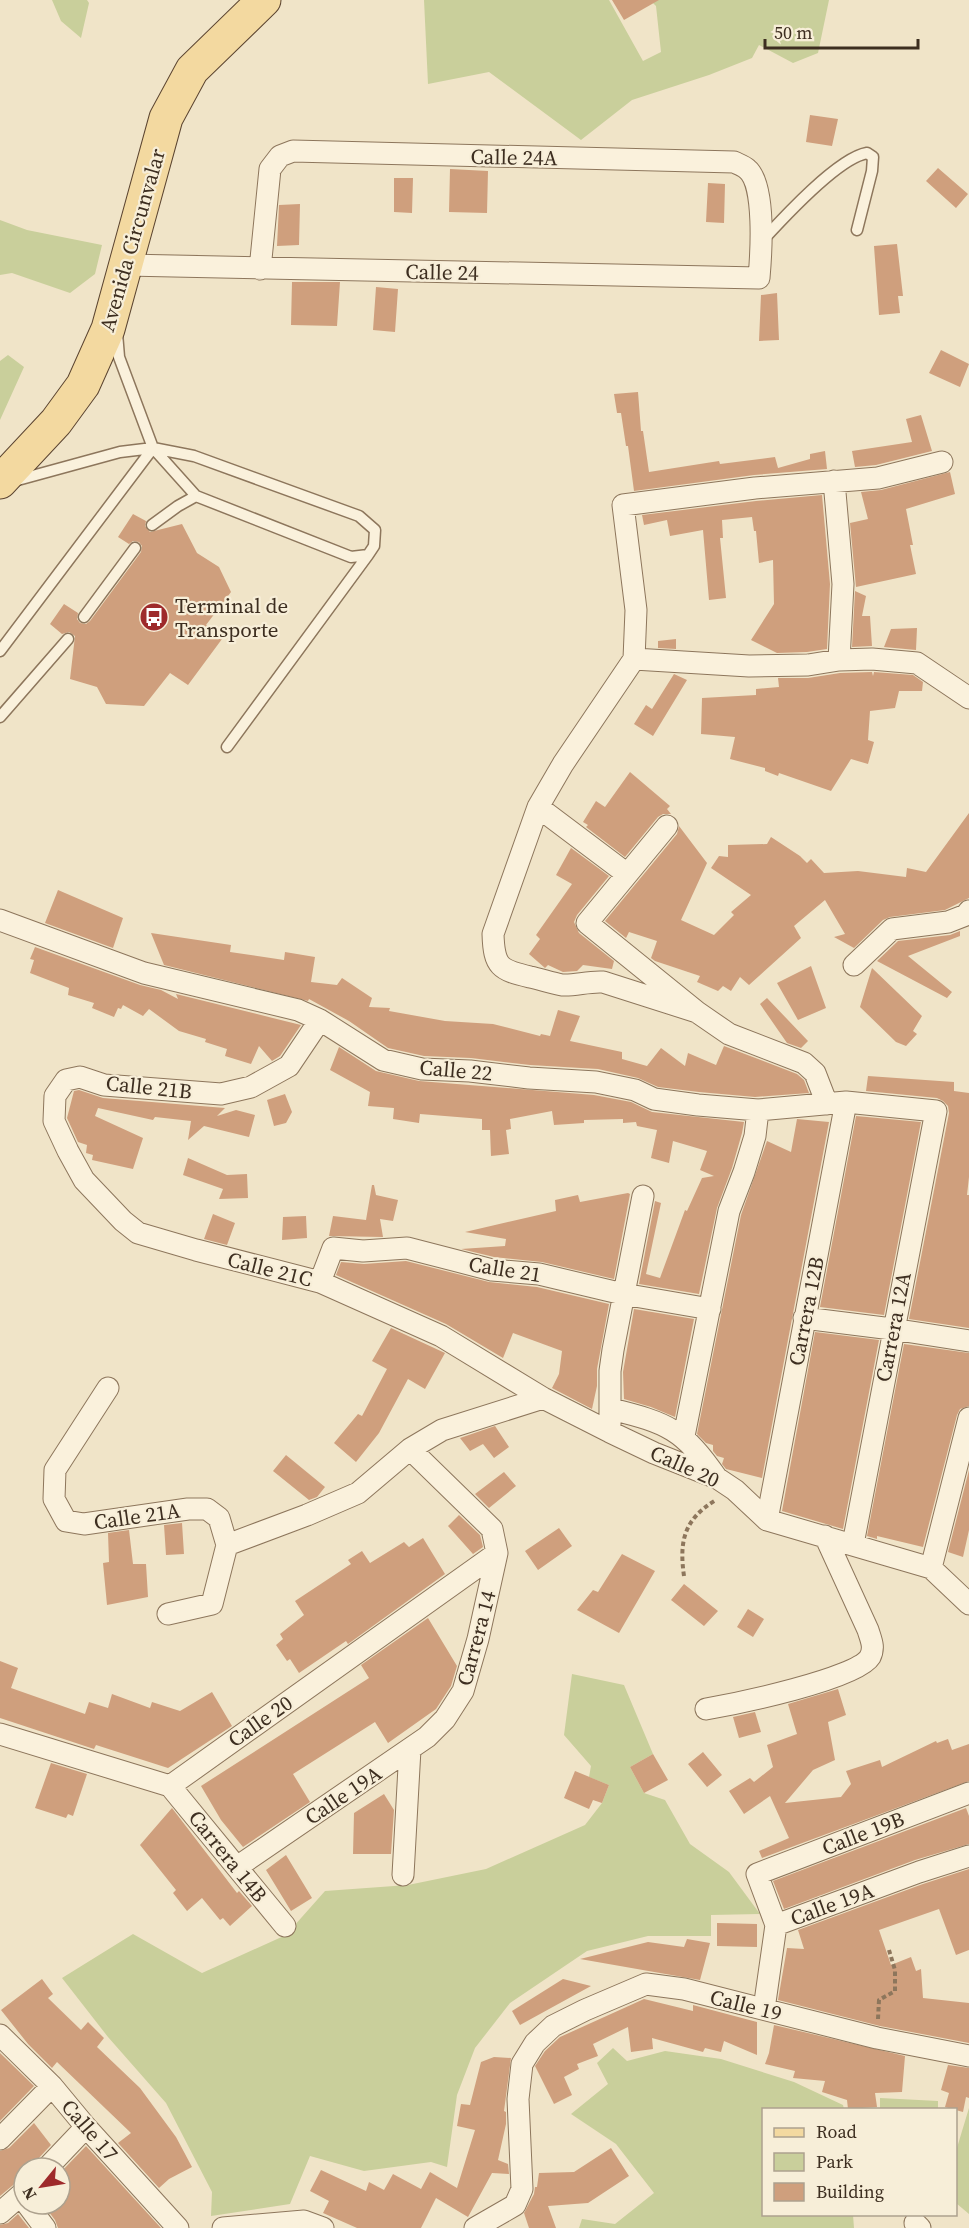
<svg xmlns="http://www.w3.org/2000/svg" width="969" height="2228" viewBox="0 0 969 2228" font-family="'Source Serif 4',serif">
<style>
.green{fill:#c9cf9b}
.building{fill:#cf9f7d}
.lines{fill:none;stroke-linecap:round;stroke-linejoin:round}
.lane-casing{stroke:#8d765c;stroke-width:13}
.street-casing{stroke:#8d765c;stroke-width:23}
.primary-casing{stroke:#5b4430;stroke-width:35}
.path{stroke:#8d765c;stroke-width:4;stroke-dasharray:4.5 3;stroke-linecap:butt}
.lane{stroke:#faf1dc;stroke-width:10}
.street{stroke:#faf1dc;stroke-width:21}
.primary{stroke:#f3d9a0;stroke-width:33}
.labels{text-anchor:middle;dominant-baseline:central;stroke-width:4.5;stroke-linejoin:round;paint-order:stroke}
.street-label{font-size:21px;fill:#3d2e20;stroke:#f7eed8}
.poi-label{font-size:21px;fill:#3d2e20;stroke:#f7eed8;text-anchor:start}
</style>
<rect width="100%" height="100%" fill="#f0e4c8"/>
<path class="green" d="M52 0H87L89 3 81 38 61 21Z
M424 0H609L643 61 661 52 656 6 650 0H829L818 53 793 63 759 45 752 58 709 75 632 100 581 140 489 72 428 84Z
M0 220 27 230 102 245 95 274 70 293 12 273 0 275Z
M8 355 24 367 0 420V361Z
M572 1674 624 1685 653 1754 630 1767 644 1793 665 1800 690 1844 729 1872 760 1914 711 1915V1936H648L587 1951 510 2003 475 2048 457 2095 447 2167 431 2162 364 2171 310 2156 290 2204 211 2216 212 2192 166 2103 108 2037 62 1978 133 1934 202 1973 286 1935 325 1891 408 1885 486 1869 585 1825 602 1803 609 1785 589 1777 591 1766 564 1735Z
M613 2048 627 2061 665 2051 721 2059 794 2082 843 2105 844 2109 764 2110V2214L853 2215 854 2228H579L582 2219 615 2224 654 2193 616 2144 571 2114 608 2084 597 2063Z
M880 2098 938 2101V2109H880Z
M969 2108V2214L956 2203V2151Z"/>
<path class="building" d="M612 0H659L624 20Z
M810 115 838 119 832 146 806 142Z
M938 168 968 194 956 208 926 181Z
M450 169 488 171 487 213 449 212Z
M394 178H413L412 213 394 212Z
M708 183 725 184 724 223 706 222Z
M300 204 299 245 277 246 279 205Z
M897 244 903 296H898L900 313 879 315 874 246Z
M292 282H340L337 326 291 325Z
M376 287 398 289 395 332 373 330Z
M777 293 779 340 759 341 761 295Z
M941 350 969 364 960 387 929 373Z
M638 392 641 431H643L649 472 719 461 720 464 775 457 778 468 810 459V454L825 451 827 469 754 475 634 491 628 446H626L621 413H617L614 394Z
M921 415 932 451 876 465 855 467 852 451 912 442 906 419Z
M950 472 955 494 906 509 913 545H910L916 574 856 587 850 523 868 519 861 492 881 490Z
M822 495 830 584 827 649 807 652 777 653 751 640 774 604 773 560 759 563 756 531H754L752 517 722 520 723 538H720L726 598 709 600 703 530 670 536 667 520 644 525 642 515 756 501Z
M133 514 146 521 145 526 150 532 182 524 197 553 219 567 231 592 206 625 222 639 188 685 170 673 144 706 106 704 97 687 70 679 75 636 69 632 62 634 50 624 64 604 78 613 77 619 80 623 86 624 90 621 141 552 142 546 139 542 133 541 129 544 118 537Z
M855 591 866 596 862 616H870L872 646 852 647Z
M917 628 916 650 884 647 891 629Z
M676 639V649L658 648V641Z
M872 672 873 676 874 672 913 675 923 682 922 691H899L895 708 870 711 868 740 874 742 868 764 851 759 831 791 779 773 778 776 765 771V768L730 759 735 737 701 734 702 698 756 695V689L779 687 778 678H808L840 673Z
M674 674 687 680 653 736 634 724 646 705 652 709Z
M630 772 670 806 667 809 671 814H663L658 817 625 857 586 827 588 825 583 822 596 801 605 807Z
M969 813V898L945 910 890 917 883 920 854 948 834 937 845 934 825 900 794 926 801 938 749 985 740 977 731 991 723 986 718 991 697 982 700 976 655 961 651 958 657 941 629 932 626 938 605 921 677 834 679 826 707 863 681 920 714 935 734 915 731 912 751 895 711 868 719 856 728 857V845L767 844 771 837 800 856 807 863 811 859 824 873 858 871 906 877 907 868 926 872Z
M567 845 609 876 577 915 574 922 579 933 614 961 612 969 583 965 577 971 563 972 548 965 545 968 529 954 540 939 536 935 572 884 556 875 571 848Z
M58 890 123 918 113 948 45 923Z
M960 931V936L908 956 952 992 947 998 877 961 898 941 950 935Z
M151 933 231 945 230 952 284 960 285 952 315 957 311 982 337 985 342 978 372 998 369 1007 390 1008 389 1011 445 1021 493 1024 540 1036 541 1034 550 1036 558 1010 580 1016 570 1041 622 1052V1059L647 1066 661 1048 685 1066 688 1053 716 1065 724 1046 797 1074 804 1080 809 1093 755 1097 699 1092 658 1087 638 1078 598 1069 530 1065 471 1058 424 1056 388 1048 349 1021 309 999 308 1001 164 965Z
M35 947 140 985 161 990 178 999 176 994 301 1025 280 1056 272 1061 259 1046 251 1064 225 1056 227 1049 205 1042 206 1039 179 1031 149 1009 143 1016 123 1005 121 1009 118 1008 114 1017 92 1008 94 1003 68 995 69 988 30 973 34 960 30 959Z
M811 966 826 1008 798 1020 777 983Z
M872 968 922 1016 913 1031 917 1034 906 1046 896 1042 860 1007Z
M767 998 808 1041 801 1048 787 1043 760 1004Z
M339 1047 376 1071 419 1081 594 1095 631 1102 652 1112 744 1122 742 1133 732 1168 717 1208 699 1294 639 1284 655 1201 661 1203 646 1274 660 1278 685 1210 687 1211 702 1178 714 1176 700 1170 707 1151 673 1141 669 1163 651 1158 657 1130 637 1126 636 1122 623 1123V1119L584 1120V1123L554 1125 552 1111 510 1119 511 1129 506 1130 509 1154 491 1156 490 1130H482V1119L420 1114 419 1123 393 1119 394 1108 368 1106 370 1092 330 1070Z
M868 1076 954 1082V1091L969 1093V1177L967 1195H969V1328L909 1319 949 1113 948 1106 943 1101 937 1098 866 1091Z
M79 1090 103 1098 225 1108 217 1116 236 1110 255 1115 249 1137 204 1126 188 1140 191 1121 155 1117 153 1120 98 1108 95 1116 143 1138 133 1169 92 1160 93 1155 86 1153 87 1145 78 1142 67 1118 74 1091Z
M285 1094 292 1112 286 1123 274 1126 267 1100Z
M856 1116 921 1122 884 1315 820 1307Z
M797 1119 829 1122 762 1478 726 1469 722 1464 724 1458 717 1456 713 1451V1445L706 1443 697 1434 741 1215 767 1141 791 1152Z
M188 1158 227 1175 247 1174 248 1198 219 1199 223 1189 183 1175Z
M372 1185H374L376 1195 398 1200 393 1221 380 1219 383 1237 329 1236 333 1216 366 1220Z
M628 1193 630 1194 614 1279 542 1262 494 1257 461 1249 505 1246 506 1239 465 1232 556 1211 555 1200 578 1195 580 1202Z
M213 1214 235 1223 227 1245 204 1239Z
M306 1216 307 1238 282 1240 283 1217Z
M406 1261 489 1282 537 1287 609 1304 597 1369V1386L592 1409 552 1388 559 1374 562 1351 513 1333 503 1358 446 1324 336 1275 341 1262 364 1264Z
M634 1309 694 1319 675 1417 651 1407 624 1399 623 1372Z
M391 1328 445 1353 425 1389 408 1379 379 1433 356 1462 334 1443 358 1414 362 1416 387 1369 372 1361Z
M815 1332 879 1340 843 1529 782 1511Z
M904 1344 969 1353V1406L960 1409 957 1415 923 1547 877 1536V1539L867 1536Z
M495 1426 509 1447 494 1458 483 1444 470 1451 460 1438Z
M286 1455 325 1487 317 1497 309 1500 273 1471Z
M969 1470V1530L963 1557 948 1552Z
M504 1472 516 1486 489 1508 475 1494Z
M459 1515 480 1535 483 1547 473 1554 448 1526Z
M182 1523 184 1554 166 1555 164 1525Z
M559 1528 572 1546 538 1570 525 1551Z
M129 1530 133 1564H146L148 1597 107 1605 103 1563 109 1562 108 1533Z
M423 1538 445 1574 348 1644 346 1641 299 1673 290 1659 287 1661 276 1645 283 1639 280 1634 304 1615 295 1601 351 1564 348 1560 362 1551 370 1563 404 1542 409 1547Z
M622 1554 655 1571 619 1633 577 1610 593 1590 598 1592Z
M684 1584 718 1611 704 1626 671 1600Z
M748 1609 764 1619 753 1637 737 1627Z
M428 1618 457 1666 451 1686 436 1709 388 1743 375 1722 293 1774 310 1802 243 1847 221 1820 201 1786 369 1678 361 1665Z
M0 1661 18 1668 11 1688 85 1714 89 1702 108 1708 112 1694 150 1708 152 1702 180 1711 212 1692 232 1726 168 1768 96 1745 94 1749 0 1718Z
M838 1689 846 1715 828 1722 835 1760 813 1770 785 1803 841 1797 851 1784 846 1771 880 1760 882 1767 936 1741 937 1743 948 1739 952 1750 969 1744V1781L762 1858 759 1851 789 1838 770 1796 744 1814 729 1791 750 1778 754 1782 773 1767 767 1745 797 1734 788 1704Z
M755 1712 761 1732 739 1738 733 1717Z
M703 1752 722 1775 707 1787 688 1764Z
M653 1754 668 1780 644 1793 630 1767Z
M51 1763 87 1774 73 1816 68 1814 66 1818 35 1808Z
M575 1771 609 1785 602 1803 593 1800 589 1809 564 1798Z
M384 1794 394 1810 391 1854H353L354 1813Z
M172 1808 237 1893 239 1891 252 1906 230 1926 223 1918 220 1920 202 1898 187 1911 173 1893 176 1890 140 1845Z
M966 1808 969 1816V1844L915 1860 784 1909 773 1881Z
M286 1855 312 1898 291 1911 266 1870Z
M969 1869V1950L956 1955 939 1909 879 1930 891 1965 911 1957 916 1971 921 1969 923 1998 969 2003V2043L880 2026 778 2000 787 1948 804 1949 798 1930 923 1884Z
M717 1923 757 1924V1947L717 1946Z
M687 1939 710 1943 700 1980 580 1959 648 1942 684 1947Z
M42 1979 53 1994 48 1998 81 2030 88 2022 104 2038 97 2047 140 2088 176 2137 192 2167 169 2179 159 2188 118 2143 131 2133 57 2062 52 2068 28 2044 1 2010Z
M563 1979 591 1986 520 2025 512 2011Z
M644 1999 693 2011V2005L757 2022V2055L724 2041 721 2052 705 2048 703 2052 652 2038 653 2049 631 2052 628 2027 593 2044 598 2056 577 2064 579 2069 564 2077 572 2095 554 2104 535 2066 545 2051 560 2037Z
M774 2025 905 2056 902 2092 875 2093 877 2107 848 2109 847 2100 822 2092 825 2081 793 2078 795 2071 765 2064 769 2053Z
M0 2053 34 2086 0 2121Z
M494 2057 511 2058 504 2111 506 2112V2124L498 2160 508 2164 509 2174 492 2173 468 2217 436 2198 421 2228H357L323 2213 329 2201 310 2191 321 2170 366 2191 369 2182 384 2190 393 2174 421 2189 430 2172 457 2188 475 2130 457 2126 461 2104 470 2105 481 2062Z
M948 2065 969 2068V2098L966 2097 963 2112 945 2107 949 2093 941 2090Z
M34 2123 51 2145 37 2160 35 2168H24V2176L0 2196V2151L9 2148Z
M86 2146 161 2228H58L55 2220 43 2204H60V2173Z
M611 2148 629 2176 588 2203 548 2206 556 2228H529L524 2213 534 2194 535 2187H537L539 2173 574 2172Z
M18 2214 29 2228H0V2225L8 2223Z"/>
<g class="lines">
<g class="lane-casing">
<path id="lane" d="M762 241C783 218 838 158 867 153L873 157 872 171 857 230
M117 333 119 357 153 448 196 496
M14 481 120 452 153 448 194 456 359 516 375 530 374 546 368 555 227 747
M152 525 178 506 196 496 351 557 368 555
M84 617 135 548
M0 651 153 448
M0 717 68 639"/>
</g>
<g class="street-casing">
<path id="street" d="M126 265 759 278C761 255 766 184 747 169 744 166 738 164 734 162L293 151 280 156 270 169 260 269
M834 481 843 584 839 660
M634 659 749 666 808 665 839 660 872 659 917 663 969 698
M538 807 627 874
M667 826 587 923 697 1012 729 1034 804 1063 815 1073 827 1104
M0 920 144 973 298 1010 320 1020 383 1060 422 1069 470 1071 529 1078 596 1082 635 1090 654 1099 698 1105 758 1110 846 1102 936 1111 853 1544
M854 965 892 929 948 922 966 915 969 911
M697 1012 603 982C588 981 575 986 562 985 551 983 540 979 530 977 500 970 494 967 493 934L538 807 563 764 634 659 636 610 623 505 755 488 878 478 942 462
M320 1020 289 1066 251 1087 221 1094 104 1085 80 1077 66 1080 55 1096 54 1121 68 1151 84 1180 123 1221 138 1233 196 1250 320 1282 441 1336 543 1398 610 1432
M643 1196 613 1350 610 1371V1432L654 1453 717 1478 735 1490 767 1520 931 1568 969 1604
M320 1282 333 1248 363 1251 407 1248 492 1270 539 1274 623 1294 710 1309
M804 1318 892 1329 969 1341
M108 1388 55 1470 54 1499 66 1521 84 1524 188 1509H207L219 1518 227 1545 212 1604 168 1614
M611 1409C668 1423 683 1429 717 1478
M684 1436 729 1211 744 1172 755 1136 758 1110
M767 1520 846 1102
M227 1545 307 1515 358 1493 410 1449 442 1430 543 1398
M931 1568 969 1418
M706 1709C735 1704 857 1679 870 1657 875 1647 871 1640 868 1630L825 1536
M0 1734 170 1786
M170 1786 497 1553
M170 1786 285 1926
M237 1867 427 1737 445 1719 463 1691 478 1639 497 1553 492 1529 410 1449
M403 1875 410 1749
M776 1925 919 1872 969 1856
M764 2009 776 1925 757 1874 969 1793
M0 2035 52 2086 86 2127 178 2228
M0 2139 52 2086
M47 2168 86 2127
M27 2204 45 2228
M0 2213 24 2192
M915 2223 920 2228
M223 2228 304 2221 323 2228
M475 2228 515 2205 522 2189 518 2099 522 2064 535 2043 553 2026 585 2010 646 1984 684 1989 877 2038 969 2056"/>
</g>
<g class="primary-casing">
<path id="primary" d="M0 482 56 422 83 385 108 329 166 118 192 70 264 0"/>
</g>
<path class="path" d="M684 1576C679 1541 684 1519 716 1500
M878 2019 879 2000 895 1991V1970L889 1950"/>
<use href="#lane" class="lane"/>
<use href="#street" class="street"/>
<use href="#primary" class="primary"/>
</g>
<defs>
<g id="bus-disc" transform="scale(1.5)"><circle r="9.5" fill="#9e2a2b" stroke="#f7eed8"/><path d="M-5-6H5V4H4V6H2V4H-2V6H-4V4H-5ZM-3.5-4V0h7V-4ZM-3.5 1.2v1.5H-2V1.2ZM2 1.2v1.5H3.5V1.2Z" fill="#fff"/></g>
</defs>
<g fill-rule="evenodd">
<use href="#bus-disc" x="154" y="617"/>
</g>
<g class="labels">
<g class="street-label">
<text transform="translate(514 157) rotate(1)">Calle 24A</text>
<text transform="translate(132 240) rotate(-74)">Avenida Circunvalar</text>
<text transform="translate(442 272) rotate(1)">Calle 24</text>
<text transform="translate(456 1070) rotate(5)">Calle 22</text>
<text transform="translate(149 1087) rotate(6)">Calle 21B</text>
<text transform="translate(270 1269) rotate(14)">Calle 21C</text>
<text transform="translate(505 1269) rotate(9)">Calle 21</text>
<text transform="translate(806 1311) rotate(-79)">Carrera 12B</text>
<text transform="translate(893 1327) rotate(-79)">Carrera 12A</text>
<text transform="translate(685 1466) rotate(24)">Calle 20</text>
<text transform="translate(137 1516) rotate(-8)">Calle 21A</text>
<text transform="translate(476 1638) rotate(-75)">Carrera 14</text>
<text transform="translate(260 1721) rotate(-35)">Calle 20</text>
<text transform="translate(343 1795) rotate(-34)">Calle 19A</text>
<text transform="translate(863 1833) rotate(-21)">Calle 19B</text>
<text transform="translate(228 1856) rotate(51)">Carrera 14B</text>
<text transform="translate(832 1904) rotate(-20)">Calle 19A</text>
<text transform="translate(746 2005) rotate(14)">Calle 19</text>
<text transform="translate(90 2130) rotate(49)">Calle 17</text>
</g>
<g class="poi-label">
<text x="175" y="605">Terminal de<tspan x="175" dy="24">Transporte</tspan></text>
</g>
</g>
<rect x="762" y="2108" width="195" height="108" fill="#f7eed8" stroke="#ada18e" stroke-width="1.5"/>
<rect x="774" y="2128" width="30" height="9" fill="#f3d9a0" stroke="#ada18e" stroke-width="1.5"/>
<text x="816" y="2138" font-size="18" fill="#3d2e20">Road</text>
<rect x="774" y="2153" width="30" height="18" fill="#c9cf9b" stroke="#ada18e" stroke-width="1.5"/>
<text x="816" y="2168" font-size="18" fill="#3d2e20">Park</text>
<rect x="774" y="2183" width="30" height="18" fill="#cf9f7d" stroke="#ada18e" stroke-width="1.5"/>
<text x="816" y="2198" font-size="18" fill="#3d2e20">Building</text>
<g transform="translate(42 2186) rotate(240)"><circle r="28" fill="#f7eed8" stroke="#ada18e" stroke-width="1.5"/>
<path d="M0-4.5L10 22L0 15L-10 22Z" fill="#9e2a2b"/>
<text y="-9" font-size="16" font-weight="bold" text-anchor="middle" fill="#3d2e20">N</text>
</g>
<path d="M765 39v9h153v-9" fill="none" stroke="#3d2e20" stroke-width="3"/>
<text x="774" y="39" font-size="18" fill="#3d2e20" stroke="#f7eed8" stroke-width="4.5" paint-order="stroke">50 m</text>
</svg>
